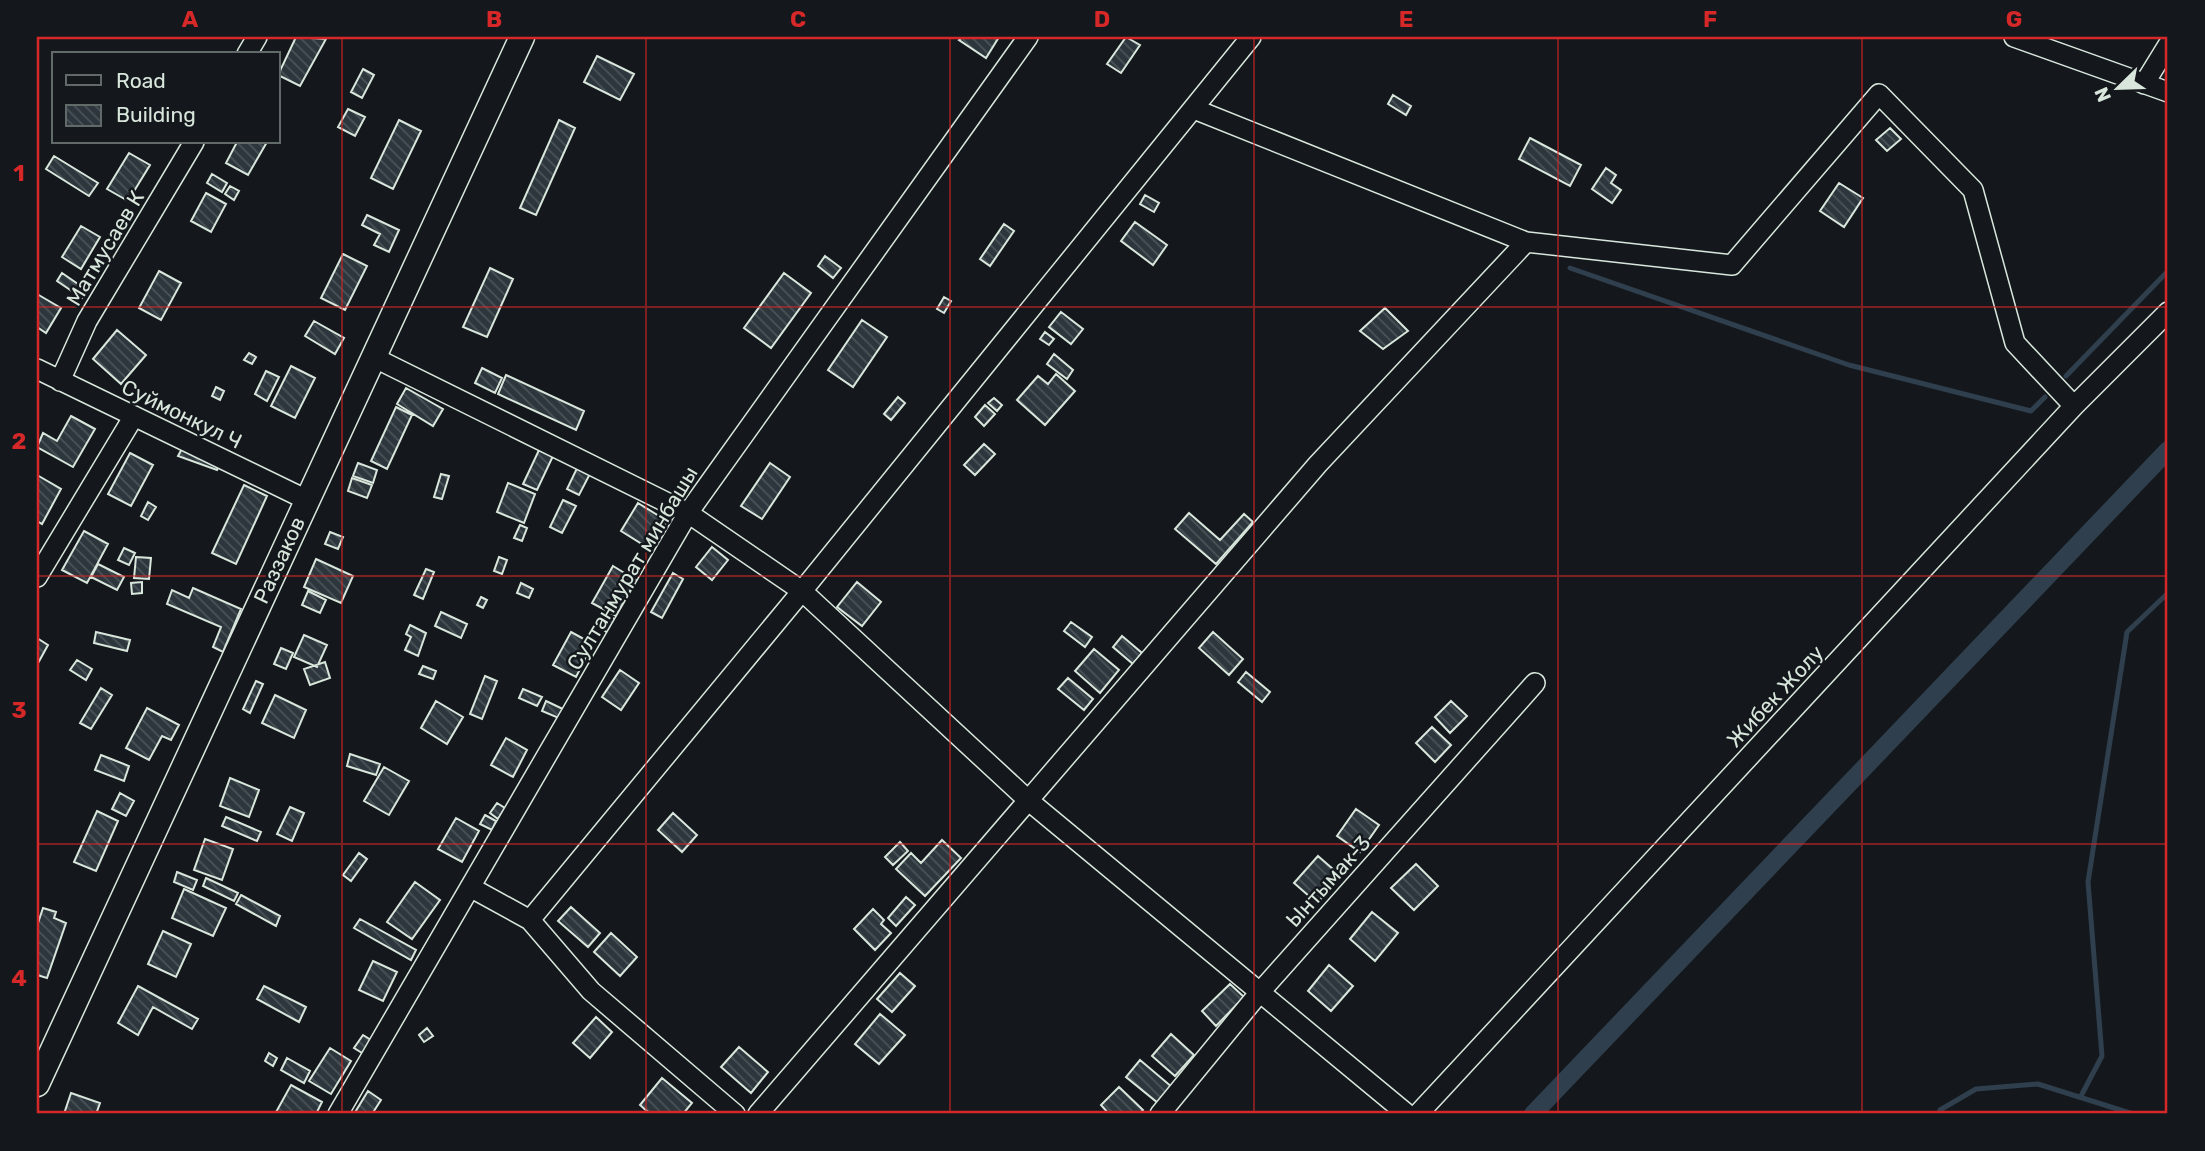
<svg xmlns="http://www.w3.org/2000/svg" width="2205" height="1151" viewBox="0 0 2205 1151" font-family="Rubik,sans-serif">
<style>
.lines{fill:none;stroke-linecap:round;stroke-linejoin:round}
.stream{stroke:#2f3f4d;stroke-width:5}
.canal{stroke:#2f3f4d;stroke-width:18}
.building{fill:url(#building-back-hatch);stroke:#d8e6dc;stroke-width:2}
.minor-casing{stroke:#d8e6dc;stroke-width:22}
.major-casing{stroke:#d8e6dc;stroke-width:27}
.minor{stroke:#14181c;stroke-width:19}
.major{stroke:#14181c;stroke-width:24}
.grid{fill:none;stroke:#d62828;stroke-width:2;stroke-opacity:0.55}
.labels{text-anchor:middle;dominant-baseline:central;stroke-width:5;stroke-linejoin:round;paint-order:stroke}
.street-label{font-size:21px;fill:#d8e6dc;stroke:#14181c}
.neatline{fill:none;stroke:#d62828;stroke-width:2.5}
.grid-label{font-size:23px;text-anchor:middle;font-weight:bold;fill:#d62828}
</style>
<defs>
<pattern id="building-back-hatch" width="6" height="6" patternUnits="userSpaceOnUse" patternTransform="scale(1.75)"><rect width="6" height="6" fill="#2c363c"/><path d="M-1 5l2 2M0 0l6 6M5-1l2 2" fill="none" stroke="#4a5358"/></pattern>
</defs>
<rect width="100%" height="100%" fill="#14181c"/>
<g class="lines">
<path class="stream" d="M1570 268 1849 365 2031 411 2045 397
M2066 376 2168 271
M2081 1096 2102 1056 2088 882 2127 632 2168 593
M1939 1114 1940 1110 1976 1089 2038 1084 2133 1114"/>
<path class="canal" d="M1533 1114 2168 450"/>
</g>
<path class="building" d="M296 37 326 39 300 86 278 75Z
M962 37H999L986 58 959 40Z
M1126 37 1140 45 1121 73 1107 64Z
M597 56 634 74 620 100 584 82Z
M363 69 374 75 362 98 351 92Z
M1393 95 1411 106 1406 115 1388 104Z
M348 109 365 117 355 136 338 127Z
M399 120 421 131 393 189 371 178Z
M559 120 575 128 536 215 520 208Z
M1890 128 1901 139 1887 151 1876 140Z
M1530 138 1581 165 1570 186 1519 159Z
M237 142H267L248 175 226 163Z
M129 153 150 165 128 201 107 189Z
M54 156 98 183 89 196 46 169Z
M1606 168 1616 175 1611 183 1621 190 1612 203 1592 189Z
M212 174 227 183 222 192 207 183Z
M1839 183 1863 198 1844 227 1820 211Z
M230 186 239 191 234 200 225 194Z
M206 193 226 204 211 232 191 221Z
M1145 195 1159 203 1154 212 1140 204Z
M367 215 399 230 389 252 374 245 380 234 362 225Z
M1135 222 1167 245 1153 265 1121 241Z
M1004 224 1014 231 990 266 980 259Z
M81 226 100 237 81 269 62 257Z
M343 254 367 266 345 310 321 298Z
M825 256 841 268 833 278 818 266Z
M490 268 513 279 487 337 463 327Z
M159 271 181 283 161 320 139 308Z
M62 273 88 291 82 298 57 281Z
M784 273 811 293 771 348 744 328Z
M37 294 61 308 46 333 37 327Z
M944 297 951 301 944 313 937 309Z
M1385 308 1408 331 1383 349 1360 331Z
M1061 312 1083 329 1071 344 1049 327Z
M862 320 887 337 853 387 828 370Z
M314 321 344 338 335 354 305 336Z
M117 330 146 355 121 384 93 359Z
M1045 332 1054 339 1049 345 1040 339Z
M249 353 256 357 252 364 244 360Z
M1054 354 1073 370 1067 379 1047 364Z
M291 366 315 378 295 418 271 406Z
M482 368 502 378 495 393 475 383Z
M266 371 279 377 267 401 255 394Z
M1056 374 1075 391 1045 425 1017 400 1038 376 1048 384Z
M506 375 584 411 576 430 498 394Z
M216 387 224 391 220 400 212 396Z
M406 388 443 409 433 426 397 404Z
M898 397 905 403 891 420 884 414Z
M994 398 1002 405 997 411 988 403Z
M985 405 995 414 984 426 975 417Z
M396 407 412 415 387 469 371 461Z
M71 416 95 429 73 467 37 447 43 433 57 441Z
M984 444 995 454 975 475 964 465Z
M184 445 221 462 217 470 178 456Z
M539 450 553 456 537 490 523 484Z
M130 453 153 465 131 506 108 494Z
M580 462 593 468 579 495 567 489Z
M358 463 377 470 373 483 353 476Z
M770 463 790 477 762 519 741 506Z
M441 474 449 476 442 499 434 497Z
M37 475 61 489 42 524 37 521Z
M352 478 372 485 367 498 348 491Z
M508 483 535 494 524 523 497 512Z
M244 485 267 496 236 564 212 553Z
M563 500 576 506 562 533 550 527Z
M148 502 156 507 148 520 141 516Z
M638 503 667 521 650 549 621 531Z
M1189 513 1220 540 1244 514 1253 522 1216 564 1175 529Z
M520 525 527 528 522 541 514 538Z
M84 531 108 544 87 583 62 570Z
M330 532 343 537 338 549 325 544Z
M712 547 728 560 712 580 696 567Z
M124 548 135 553 129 565 118 560Z
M136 557 151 558 149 579 134 578Z
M499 557 507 560 502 574 494 571Z
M316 559 353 576 341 603 304 587Z
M98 564 124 577 117 590 91 577Z
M613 566 636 580 616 616 592 603Z
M426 569 434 572 423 599 414 595Z
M673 573 683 579 662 618 651 612Z
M142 582V593L132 594 131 583Z
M857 582 881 602 862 626 837 607Z
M521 583 533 589 529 598 517 593Z
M193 588 241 609 223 652 213 647 221 627 167 604 172 590 189 598Z
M308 591 326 600 320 613 302 605Z
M481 597 487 600 483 608 477 605Z
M441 612 467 624 461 638 435 626Z
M609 616 616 620 608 633 601 628Z
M1071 622 1092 637 1085 647 1064 631Z
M410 625 426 633 418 656 405 650 411 637 406 634Z
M96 632 130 640 127 651 94 643Z
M571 632 593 644 576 677 553 665Z
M1213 632 1243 659 1229 675 1199 648Z
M304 635 327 645 317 667 294 657Z
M1122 636 1142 653 1133 664 1113 647Z
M37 638 48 645 37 665Z
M281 648 293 653 286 669 274 664Z
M1094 649 1119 670 1100 693 1075 671Z
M77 660 92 669 86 680 70 670Z
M325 662 330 678 310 685 304 669Z
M423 666 436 671 433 679 419 674Z
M620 670 639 683 621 710 602 697Z
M1246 672 1270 692 1262 702 1238 682Z
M485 676 497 681 482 719 470 714Z
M1068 678 1093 699 1084 710 1058 689Z
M256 681 263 684 250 713 243 709Z
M101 688 112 695 91 729 80 723Z
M523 689 542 697 537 706 519 698Z
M275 695 306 710 294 738 262 723Z
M436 701 463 717 447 744 421 728Z
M546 701 565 710 561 719 542 711Z
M1451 701 1467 716 1450 733 1435 717Z
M147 708 179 725 171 740 162 736 149 760 126 748Z
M1432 727 1451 745 1435 762 1416 743Z
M506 738 527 750 513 777 491 765Z
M350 754 380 764 376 775 347 766Z
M101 755 129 766 124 781 95 770Z
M384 767 409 781 389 815 364 801Z
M230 778 259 790 249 817 220 806Z
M120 793 134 801 126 816 112 809Z
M497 803 505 808 498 819 490 813Z
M290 807 304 813 292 841 277 834Z
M1356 809 1379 825 1360 852 1337 836Z
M97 811 118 821 96 871 74 862Z
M673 813 697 835 682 852 658 830Z
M485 815 496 821 492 830 480 824Z
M226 817 261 832 257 841 222 826Z
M456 818 479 831 462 862 438 849Z
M205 839 233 849 222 880 194 870Z
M942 840 961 858 925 896 896 869 911 853 921 863Z
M900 842 908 851 893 865 885 857Z
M359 853 367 859 351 881 343 875Z
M1318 856 1341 876 1317 903 1294 883Z
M1416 864 1438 886 1414 910 1391 888Z
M177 872 197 880 193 890 174 882Z
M206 878 238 893 234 901 203 886Z
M415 882 440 900 412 939 387 922Z
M184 889 226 908 213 936 172 918Z
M241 895 280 916 276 926 236 904Z
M906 897 915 905 896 926 888 918Z
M571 907 600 933 588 947 558 921Z
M43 908 56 912 54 918 66 923 47 978 37 975V926Z
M873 909 884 920 881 924 891 933 875 950 854 929Z
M1372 912 1398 933 1375 961 1350 939Z
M360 919 416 950 411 960 354 928Z
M163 931 191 944 176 977 148 964Z
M611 933 637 957 620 976 594 952Z
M373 961 397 972 383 1001 359 990Z
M1329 965 1353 986 1331 1011 1308 991Z
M900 973 915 986 892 1012 877 999Z
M1230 984 1244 997 1216 1026 1202 1011Z
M138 986 198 1019 192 1029 153 1007 138 1035 118 1023Z
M264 986 306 1007 299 1022 257 999Z
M880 1014 905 1035 879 1064 855 1044Z
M596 1017 612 1032 590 1058 573 1043Z
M427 1028 433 1036 424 1042 419 1035Z
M1171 1034 1194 1055 1175 1076 1152 1056Z
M363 1035 371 1040 362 1053 354 1048Z
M739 1047 768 1072 751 1093 721 1067Z
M330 1048 351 1061 331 1094 309 1081Z
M269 1053 277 1058 273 1066 265 1061Z
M287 1058 310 1071 304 1083 281 1070Z
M1140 1060 1172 1087 1158 1103 1126 1077Z
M662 1078 692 1103 683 1114H650L640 1105Z
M291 1085 322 1102 316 1114H275Z
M1119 1087 1143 1110 1139 1114H1109L1101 1105Z
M368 1091 381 1100 372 1114H354Z
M71 1093 100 1103 96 1114H64Z"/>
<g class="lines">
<g class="minor-casing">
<path id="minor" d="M2014 37 2168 92
M247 54 257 37
M2144 84 2168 45
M1194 109 1526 242 1732 265 1879 94 1973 190 2015 343 2074 406
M373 357 688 513 802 591 1029 801 1407 1114
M37 369 307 500
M60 381 87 321 194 142
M37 577 134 416
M470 887 530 920 591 991 735 1114
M530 920 802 591 1251 37
M338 1114 688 513 1028 37
M758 1114 1318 464 1526 242
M1160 1114 1260 992 1535 683
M1418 1114 2074 406 2168 312"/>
</g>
<g class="major-casing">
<path id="major" d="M37 1084 522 37"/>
</g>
<use href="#minor" class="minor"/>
<use href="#major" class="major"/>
</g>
<path class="grid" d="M342 37V1114M646 37V1114M950 37V1114M1254 37V1114M1558 37V1114M1862 37V1114M37 307H2168M37 576H2168M37 844H2168"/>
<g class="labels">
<g class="street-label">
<text transform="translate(105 248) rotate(-59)">Матмусаев К</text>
<text transform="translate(182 414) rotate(26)">Суймонкул Ч</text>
<text transform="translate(279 560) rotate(-65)">Раззаков</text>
<text transform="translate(632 568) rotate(-59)">Султанмурат минбашы</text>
<text transform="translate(1775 696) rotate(-47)">Жибек Жолу</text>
<text transform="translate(1328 881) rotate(-48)">Ынтымак-3</text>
</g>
</g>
<rect width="2205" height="1151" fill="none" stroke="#14181c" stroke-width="77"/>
<rect x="52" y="52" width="228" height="91" fill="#14181c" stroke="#626a69" stroke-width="2"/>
<rect x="66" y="75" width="35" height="10" fill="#14181c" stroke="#626a69" stroke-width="2"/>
<text x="116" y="88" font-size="21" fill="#d8e6dc">Road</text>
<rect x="66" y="105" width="35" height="21" fill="url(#building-back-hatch)" stroke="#626a69" stroke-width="2"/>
<text x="116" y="122" font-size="21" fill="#d8e6dc">Building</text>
<g transform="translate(2118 88) rotate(247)" stroke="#14181c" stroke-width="5" paint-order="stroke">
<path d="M0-5L12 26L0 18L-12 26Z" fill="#d8e6dc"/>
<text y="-10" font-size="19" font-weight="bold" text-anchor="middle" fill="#d8e6dc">N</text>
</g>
<rect x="38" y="38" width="2128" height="1074" class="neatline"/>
<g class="grid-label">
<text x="190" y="27">A</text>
<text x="494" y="27">B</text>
<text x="798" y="27">C</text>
<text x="1102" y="27">D</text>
<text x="1406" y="27">E</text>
<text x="1710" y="27">F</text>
<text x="2014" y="27">G</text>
<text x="19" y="181">1</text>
<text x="19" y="449">2</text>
<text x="19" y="718">3</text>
<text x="19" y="986">4</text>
</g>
</svg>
